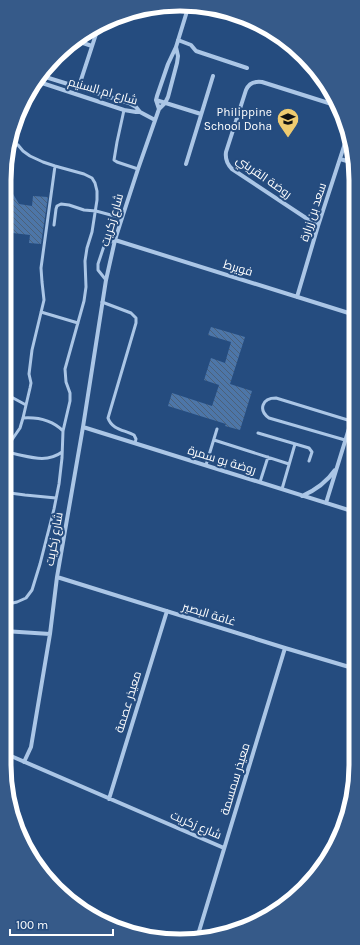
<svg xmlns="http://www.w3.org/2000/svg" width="360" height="945" viewBox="0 0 360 945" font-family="Karla,Cairo,sans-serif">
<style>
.building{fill:url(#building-back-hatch)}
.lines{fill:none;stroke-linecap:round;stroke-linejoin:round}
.service{stroke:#abc6e6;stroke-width:3}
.minor{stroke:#abc6e6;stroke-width:4}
.labels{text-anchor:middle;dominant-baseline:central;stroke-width:4;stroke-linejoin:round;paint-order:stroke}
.street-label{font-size:12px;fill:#fff;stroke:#254c7f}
.poi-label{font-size:12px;fill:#fff;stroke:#254c7f;text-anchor:end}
.rim{fill:none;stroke:#fff;stroke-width:5}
</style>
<defs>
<pattern id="building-back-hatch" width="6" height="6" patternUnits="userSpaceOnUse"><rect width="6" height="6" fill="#4d76a8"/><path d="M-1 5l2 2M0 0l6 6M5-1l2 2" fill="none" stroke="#4c617a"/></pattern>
</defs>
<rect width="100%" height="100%" fill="#254c7f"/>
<path class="building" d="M9 187 19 204 32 206 33 196 48 197 41 244 29 243 30 235 4 232V190Z
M211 327 245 337 230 384 252 391 240 430 225 426 226 424 168 406 172 393 212 406 219 385 204 380 211 358 225 363 231 342 208 335Z"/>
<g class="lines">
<path class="service" d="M124 110 117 142 114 160 117 162 138 169
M54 225 56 209 57 206 61 204 69 205 84 210 96 211 122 218
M106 280 98 270V264L104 246 107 244 115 240
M102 302 131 313 136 318V323L108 418C112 430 125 430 134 435L136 439 135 443
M41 312 78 323
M4 393 26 405
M23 418C39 417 52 420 63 431
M258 433 309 448 312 452 309 461
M214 440 289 464
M345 440 269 418C258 410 262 398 276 398L351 421
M4 446 7 447 10 453 8 458 4 460
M7 447 20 428 23 418 30 388 31 383 29 374 32 350 44 300 42 282 41 268 55 166
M10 453C28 456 46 464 62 452
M206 465 217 429
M260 482 268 457
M282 489 295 444
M4 493H10L25 495 56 498
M4 530C13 542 12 547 4 559
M4 605 17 602 26 598 32 590 40 564 54 509 59 484 62 458 63 431 70 401V393L66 382 65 369 84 301 86 287 85 261 87 248 92 232 97 200V191L95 183 92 178 84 174 55 166 43 162 30 156 23 151 18 145 9 142"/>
<path class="minor" d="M178 40 191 45 196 51 247 68
M77 41 92 46
M39 75 129 103 136 107 140 112 155 120
M36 81 124 110 136 112H140
M78 89 99 25
M156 100 201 114
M159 109 156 100 157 96 168 64 176 47 188 8
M340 159 354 163
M186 164 213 76
M318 226 232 169C227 164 225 159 226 152L246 90C249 83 254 81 262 82L338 106
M115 240 355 315
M297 297 318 226 348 134
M83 427 355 512
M302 496C316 490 326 483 335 470
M326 503 355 409
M57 577 285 648 356 669
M4 631 50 634
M4 753 224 848
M24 762 31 747 50 634 57 577 83 427 106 280 115 240 122 218 138 169 159 109 165 103 168 97 177 63 178 56 176 47
M109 799 167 611
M197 938 285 648"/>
</g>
<defs>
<g id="school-pin" transform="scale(1.15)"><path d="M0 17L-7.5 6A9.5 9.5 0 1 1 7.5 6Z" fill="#efcb70" stroke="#254c7f"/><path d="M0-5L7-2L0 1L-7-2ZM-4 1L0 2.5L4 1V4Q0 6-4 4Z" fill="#111"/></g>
</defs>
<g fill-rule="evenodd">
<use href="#school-pin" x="288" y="119"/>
</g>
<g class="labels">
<g class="street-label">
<text transform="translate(103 91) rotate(16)">شارع ام السنيم</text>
<text transform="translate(264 177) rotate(35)">روضة القريني</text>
<text transform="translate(313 212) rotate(-72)">سعد بن زرارة</text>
<text transform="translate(112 220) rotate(-74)">شارع زكريت</text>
<text transform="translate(238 268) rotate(17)">فويرط</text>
<text transform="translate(222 460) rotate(17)">روضة بو سمرة</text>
<text transform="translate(54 539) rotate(-80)">شارع زكريت</text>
<text transform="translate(209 614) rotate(17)">غافة البصير</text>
<text transform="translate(128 702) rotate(-73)">معيذر عصمة</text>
<text transform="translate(235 779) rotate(-73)">معيذر سمسمة</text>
<text transform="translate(196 825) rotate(23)">شارع زكريت</text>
</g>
<g class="poi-label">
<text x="272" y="112">Philippine<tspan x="272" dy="14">School Doha</tspan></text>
</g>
</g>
<path d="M0 0H360V945H0ZM180 11H180A169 169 0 0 1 349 180V765A169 169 0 0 1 180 934H180A169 169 0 0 1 11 765V180A169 169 0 0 1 180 11Z" fill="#365a89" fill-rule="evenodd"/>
<path class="rim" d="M180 11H180A169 169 0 0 1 349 180V765A169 169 0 0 1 180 934H180A169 169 0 0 1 11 765V180A169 169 0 0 1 180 11Z"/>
<path d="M10 929v6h103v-6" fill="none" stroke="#ffffff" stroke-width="2"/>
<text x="16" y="929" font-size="12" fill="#ffffff" stroke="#254c7f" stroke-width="3" paint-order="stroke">100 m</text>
</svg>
